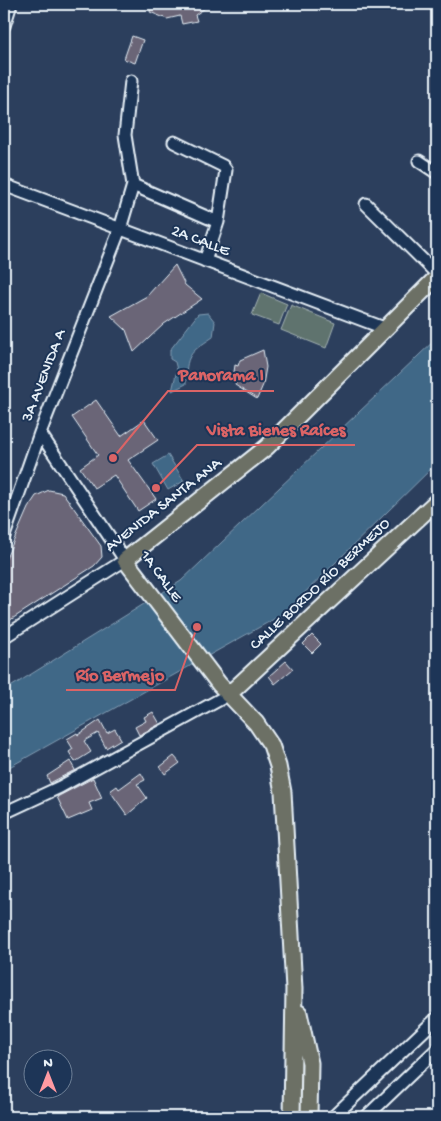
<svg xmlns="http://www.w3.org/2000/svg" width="441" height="1121" viewBox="0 0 441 1121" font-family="'Gochi Hand',sans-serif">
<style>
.green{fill:#5f736e;stroke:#a4b2b3}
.water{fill:#3f6787;stroke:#839eb4}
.building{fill:#6a6577;stroke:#e8f1f8}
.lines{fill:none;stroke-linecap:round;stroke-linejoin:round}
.minor-casing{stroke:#e8f1f8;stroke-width:15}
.major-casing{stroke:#e8f1f8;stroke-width:19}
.minor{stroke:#1d3557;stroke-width:11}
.major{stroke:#6c7065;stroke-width:15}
.labels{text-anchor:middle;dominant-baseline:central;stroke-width:4;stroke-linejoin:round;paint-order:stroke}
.street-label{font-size:16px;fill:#e8f1f8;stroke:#1d3557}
.leader{fill:none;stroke:#db6466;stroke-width:2}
.callout-dot{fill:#db6466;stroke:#1d3557;stroke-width:2}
.callout-label{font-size:18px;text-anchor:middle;font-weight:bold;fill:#db6466;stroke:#1d3557;stroke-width:4;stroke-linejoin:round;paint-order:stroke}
</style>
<rect width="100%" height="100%" fill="#2c3f5d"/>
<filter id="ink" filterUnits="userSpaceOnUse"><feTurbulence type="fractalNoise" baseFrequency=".02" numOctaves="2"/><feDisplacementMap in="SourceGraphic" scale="10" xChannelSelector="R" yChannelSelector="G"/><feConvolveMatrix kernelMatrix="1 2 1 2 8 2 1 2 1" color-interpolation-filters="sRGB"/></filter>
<g filter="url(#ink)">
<path class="green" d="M261 293 287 304 279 325 252 315Z
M291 305 335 323 326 348 281 330Z"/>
<path class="water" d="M208 313 215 322 213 337C189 353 186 355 186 384L172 391 177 370 175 362 170 359V350L198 314Z
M437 338V463L283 614 4 770V691L181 581Z
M168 455 184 481 168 490 153 464Z"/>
<path class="building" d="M152 4H211L195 15 197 21 182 24 180 16 167 19 150 12Z
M132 36 143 40 135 63 124 59Z
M175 265 185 285 202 299 164 324 134 352 126 330 111 316 147 296Z
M263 350 266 367 263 385 257 399 235 385 236 380 233 379 235 365 238 366 240 360Z
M96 400 121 436 144 420 158 440 128 460 156 499 138 511 114 475 94 488 80 468 98 455 72 417Z
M49 490 63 493 101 546 102 557 94 566 4 624V563L28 508 36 496Z
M312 635 321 644 312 653 303 644Z
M286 661 293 669 275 684 269 676Z
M153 712 160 724 139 735 135 727 146 721 144 717Z
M100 720 107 733 115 729 121 739 106 748 98 733 84 741 91 752 75 762 69 752 73 749 67 739 77 733 78 735Z
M174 756 180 763 165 774 160 767Z
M70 761 75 770 50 783 47 776Z
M141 773 145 780 137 784 147 798 127 815 110 791 117 786 119 789Z
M93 778 102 798 89 803 92 810 68 820 57 797Z"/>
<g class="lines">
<g class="minor-casing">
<path id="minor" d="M4 26 11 4
M174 142 223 166 226 170 218 222 205 261
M419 161 437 173
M4 185 384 328
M133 185 218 222
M366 204 437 274
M4 536 40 433 120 229 133 185 125 135 131 81
M4 637 125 560 40 433
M4 813 60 787 228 695
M333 1117 437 1018
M366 1117 437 1049"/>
</g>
<g class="major-casing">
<path id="major" d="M228 695 437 501
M299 1013 310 1063 309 1117
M292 1117 294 989 283 792 278 766 271 745 256 723 219 684 125 560 267 447 437 277"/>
</g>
<use href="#minor" class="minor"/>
<use href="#major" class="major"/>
</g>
</g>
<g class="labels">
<g class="street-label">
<text transform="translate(200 242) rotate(21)">2A CALLE</text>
<text transform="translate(45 376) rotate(-69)">3A AVENIDA A</text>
<text transform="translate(164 506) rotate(-38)">AVENIDA SANTA ANA</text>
<text transform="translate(160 577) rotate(54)">1A CALLE</text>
<text transform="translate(321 585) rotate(-43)">CALLE BORDO RÍO BERMEJO</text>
</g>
</g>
<path class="leader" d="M113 458L168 391H274M156 488L197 445H355M197 627L175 690H66"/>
<g class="callout-dot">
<circle cx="113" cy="458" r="5"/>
<circle cx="156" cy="488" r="5"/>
<circle cx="197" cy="627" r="5"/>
</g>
<g class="callout-label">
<text x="221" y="380">Panorama I</text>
<text x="276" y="435">Vista Bienes Raíces</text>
<text x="120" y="680">Río Bermejo</text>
</g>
<rect width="441" height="1121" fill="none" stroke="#1d3557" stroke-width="20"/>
<rect x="10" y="10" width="421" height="1101" fill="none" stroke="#e8f1f8" stroke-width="2" filter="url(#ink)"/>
<g transform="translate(48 1074)"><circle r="24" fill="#1d3557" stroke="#6e8097"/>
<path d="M0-4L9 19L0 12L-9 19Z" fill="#ff9aa2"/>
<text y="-8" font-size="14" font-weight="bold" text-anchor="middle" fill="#e8f1f8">N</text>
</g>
</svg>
